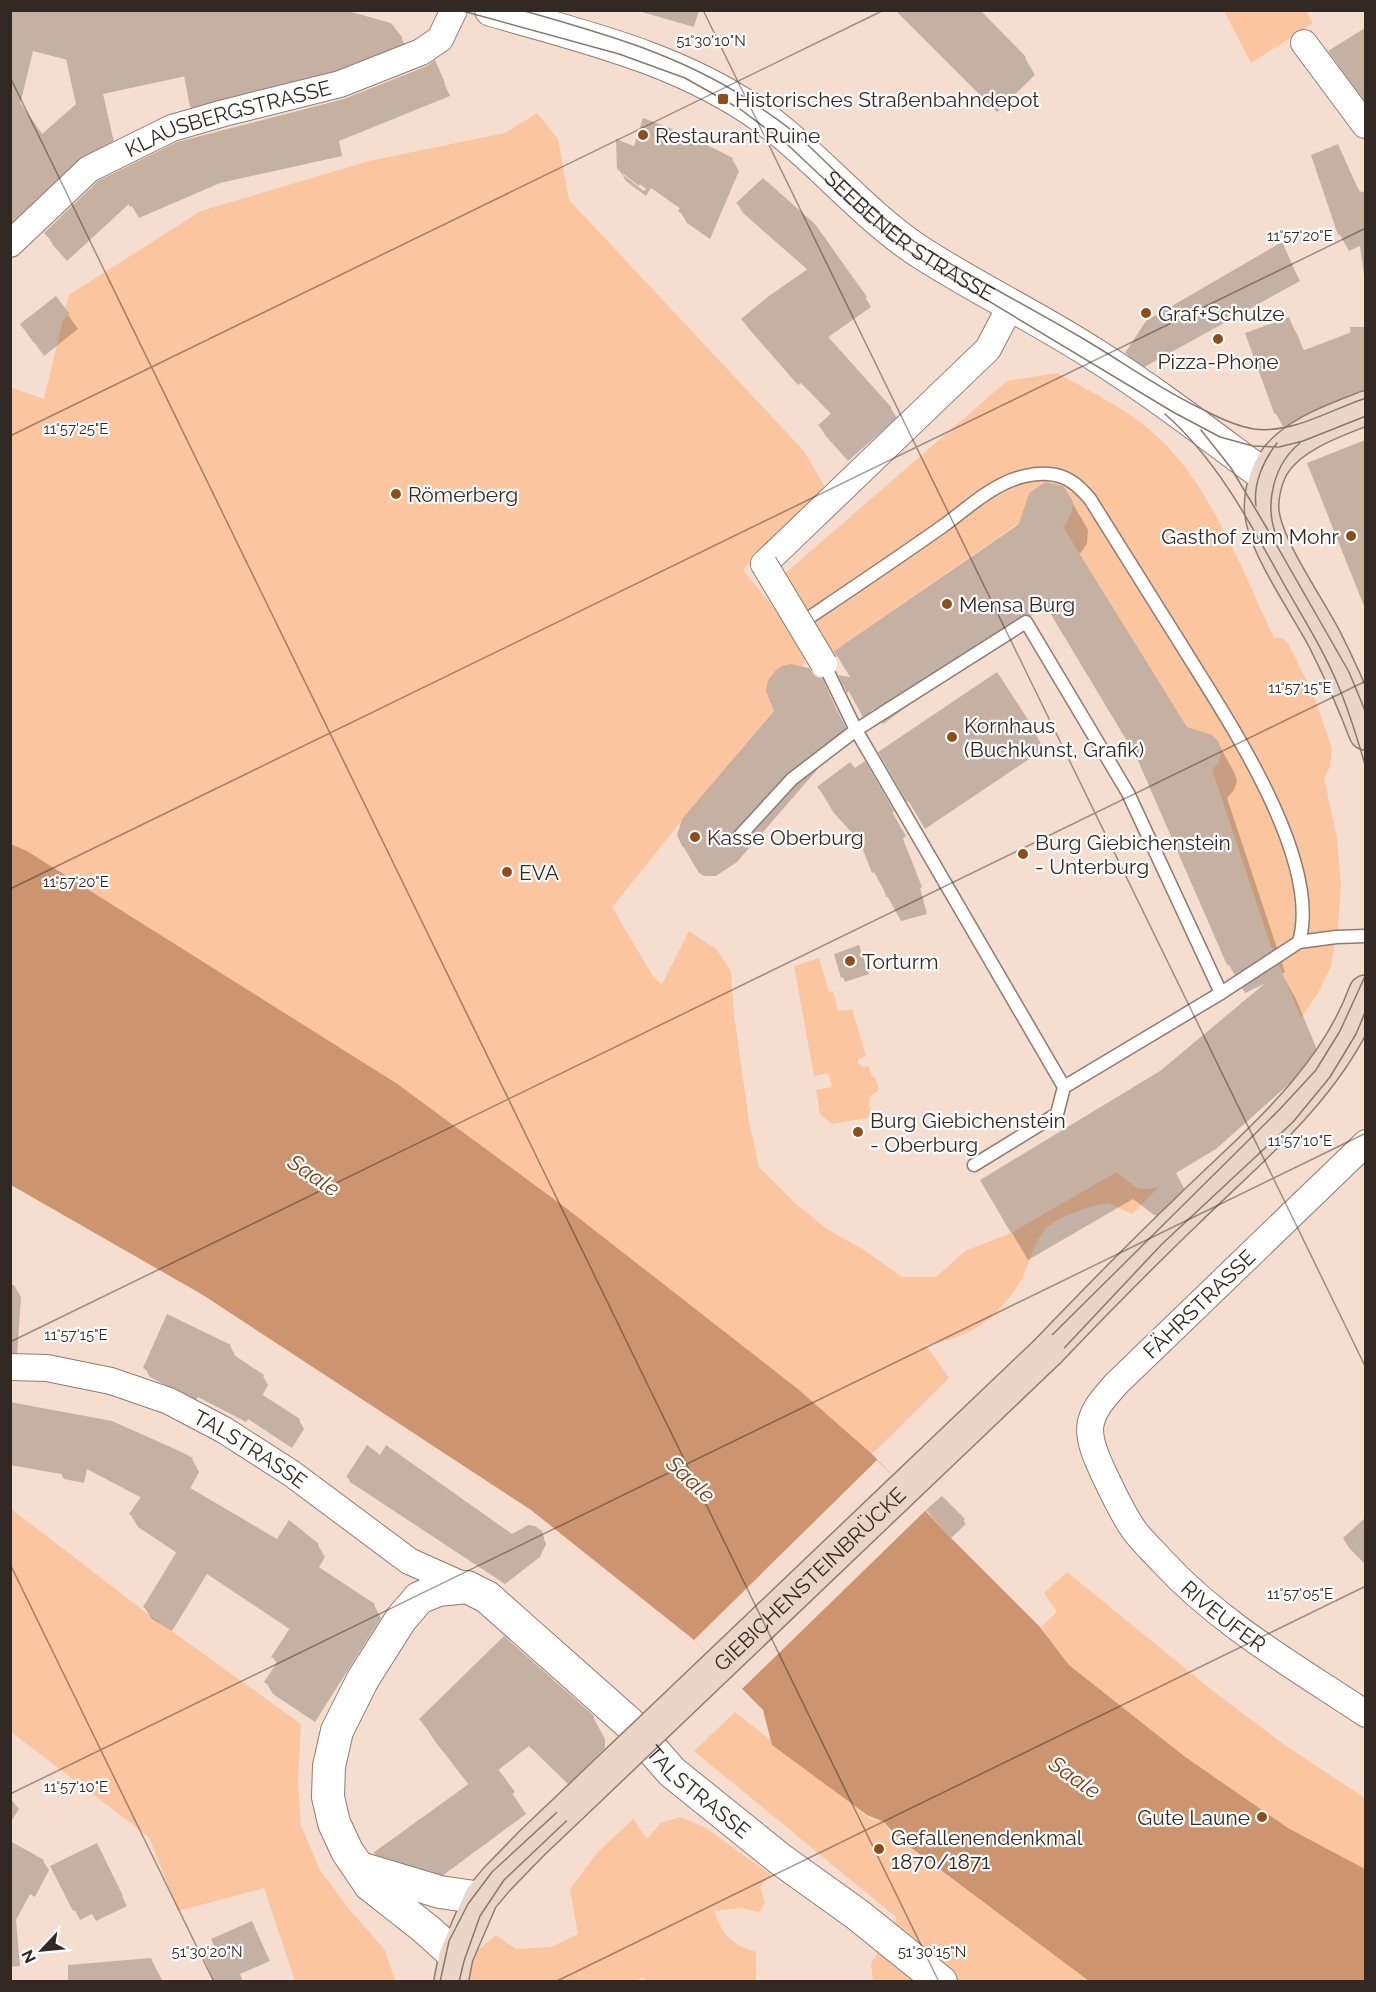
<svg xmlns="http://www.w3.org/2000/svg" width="1376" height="1992" viewBox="0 0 1376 1992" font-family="Raleway,sans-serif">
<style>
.green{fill:#fbc5a0}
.water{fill:#cc9570}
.pier{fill:#f5decf}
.shadow{fill:#0003;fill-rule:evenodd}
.building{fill:#c6b0a2}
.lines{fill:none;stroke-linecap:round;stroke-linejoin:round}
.service-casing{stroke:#907c6e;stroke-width:15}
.minor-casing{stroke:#907c6e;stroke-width:28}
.tertiary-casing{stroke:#907c6e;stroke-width:34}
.secondary-casing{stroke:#907c6e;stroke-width:36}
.service{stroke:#fff;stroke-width:12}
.minor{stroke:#fff;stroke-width:26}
.tertiary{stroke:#fff;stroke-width:32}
.secondary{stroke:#ebd5c6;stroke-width:33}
.tram{stroke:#88796f;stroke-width:1.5}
.minor-bridge-casing{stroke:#907c6e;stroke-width:28;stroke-linecap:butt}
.secondary-bridge-casing{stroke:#907c6e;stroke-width:36;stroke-linecap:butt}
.minor-bridge{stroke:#fff;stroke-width:26}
.secondary-bridge{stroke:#ebd5c6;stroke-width:33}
.ticks{fill:none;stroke:#322924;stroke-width:1.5;stroke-opacity:0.45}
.poi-dot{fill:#8f4e19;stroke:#fff;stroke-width:2}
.labels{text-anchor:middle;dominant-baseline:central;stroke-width:4.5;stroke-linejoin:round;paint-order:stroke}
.poi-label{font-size:21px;fill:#322924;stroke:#fff;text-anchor:start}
.street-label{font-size:21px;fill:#322924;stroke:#fff}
.water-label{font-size:22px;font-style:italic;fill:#754117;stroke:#fff}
.ticks-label{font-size:15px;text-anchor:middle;fill:#322924;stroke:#fff;stroke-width:4.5;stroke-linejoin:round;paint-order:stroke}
</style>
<rect width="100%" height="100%" fill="#f5decf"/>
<path class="green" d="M1224 11H1306L1313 23 1251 63Z
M537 113 558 139 569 200 804 451 825 487 743 570 810 653 803 666C786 663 778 666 768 680L777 707 688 813 612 907 654 978 662 984 689 931 717 950 731 971 734 1015 749 1121 759 1167 795 1203 827 1229 864 1250 902 1277H936L965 1251 1011 1233 1123 1168 1137 1188 1147 1189 1159 1187 1132 1214 1108 1203C1090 1206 1057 1216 1045 1230 1032 1245 1029 1267 1019 1284 996 1320 967 1339 926 1345L949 1378 872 1454 798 1389 566 1208 396 1083 27 851 11 844 10 387 44 399 69 295 201 211 369 161 505 133Z
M1057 373C1093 393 1131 411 1161 440 1212 489 1244 574 1274 638H1282L1288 643 1313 694 1332 749 1330 767 1324 778 1337 838 1341 884 1338 926 1331 966 1318 993 1301 1018 1270 944 1212 770C1229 750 1217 726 1191 734L1063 527C1076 509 1075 504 1063 487L1045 482 1029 493 1024 509 1031 525H1016L835 650 837 656 824 664 775 582 1007 381Z
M819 958 829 992 833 991 838 1011 852 1009 866 1056 858 1059V1063L863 1067 869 1066 872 1077H875L879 1090 870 1096 869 1103 871 1117 832 1124 820 1114 816 1090 832 1087 829 1073 814 1076 794 966Z
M10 1508 148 1614 301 1724 298 1782 301 1826 320 1870 349 1909 385 1950 395 1981H295L264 1888 178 1911 149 1837 11 1732Z
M1067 1572 1218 1695 1286 1746 1365 1798V1869L1288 1828 1184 1756 1069 1665 1041 1627 1057 1612 1044 1593Z
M735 1712 864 1814 870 1819 884 1822 891 1834 1089 1981H873L871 1964 897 1918 694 1751Z
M680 1817 706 1828 771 1875 760 1887 765 1902 759 1912 741 1908 714 1911C723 1936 731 1944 756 1952V1981L646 1982 644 1977 632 1982H459L464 1961 496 1935 516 1949 551 1947 578 1934 570 1889 596 1854 633 1819 647 1839 661 1823Z"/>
<path class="water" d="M11 844 27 851 396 1083 566 1208 798 1389 872 1454 948 1535 1040 1627 1069 1665 1184 1756 1288 1828 1365 1869V1981H1089L899 1839 884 1822 867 1815 772 1745 763 1710 694 1640 531 1510 203 1295 11 1185Z"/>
<path class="pier" d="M877 1460 926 1510 742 1689 694 1640Z"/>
<path class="shadow" d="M10 10 401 38 413 59 203 127 191 107 186 76 103 94 119 164 90 178 10 254ZM33 51 68 60 78 104 42 137 20 105Z
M635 10H699L694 27Z
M895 10H978L1025 58 1035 75 997 112Z
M1366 30V102L1340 68 1330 51Z
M435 63 450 96 339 141 342 156 220 183 139 218 130 203 67 261 53 245 46 233 99 183 344 100 427 67Z
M1337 146 1360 192 1366 191V290L1360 246 1349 251 1340 235 1313 156Z
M635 147 732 159 739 171 710 239 687 223 680 211 681 209 651 188 646 196 626 181 619 169ZM623 171 646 189 644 191 623 175Z
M737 203 865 297 871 307 827 338 891 409 897 418 848 461 825 435 820 426 832 415 801 383 798 385 749 329 743 320 808 270 743 213Z
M1282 244 1300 281 1139 370 1136 368 1127 353Z
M56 298 78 329 44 356 22 325Z
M1289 319 1298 336 1304 351 1351 334 1350 327H1366V408L1285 430 1275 412Z
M1366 441V605L1309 464Z
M1072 502 1088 530 1087 544 1079 555 1186 729 1218 743 1234 772 1237 781 1234 790 1227 798 1285 972 1282 974 1296 999 1318 1052 1303 1085 1289 1084 1216 1149 1176 1173 1185 1190 1164 1217 1154 1215 1133 1199 1028 1260 998 1209 1268 982 1245 993 1229 965 1139 760 1046 605 883 724 873 709 864 719 841 677 853 679Z
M815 678 821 680 849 733 737 862 716 876H704L699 873 683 846 775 712Z
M1028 721 1044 749 925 829 880 753Z
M864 764 906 836 903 839 922 887 920 888 927 914 901 921 874 872 863 845 833 812 819 788Z
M859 947 869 974 845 982 843 977Z
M10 1285H14L21 1297 17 1356H10Z
M230 1346 235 1355 234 1357 263 1376 268 1385 262 1396 299 1420 304 1429 292 1448 248 1419 246 1422 198 1397 196 1401 150 1377 145 1368Z
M10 1404 192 1459 199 1472 190 1489 277 1541 318 1545 325 1557 318 1569 374 1605 381 1618 315 1722 273 1694 266 1682 277 1664 273 1657 291 1630 207 1574 172 1631 152 1619 144 1607 177 1553 138 1527 131 1515 142 1498 87 1469 84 1483 64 1479 61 1474 10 1465Z
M348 1477 512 1535 541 1532 546 1544 540 1557 505 1584 350 1482Z
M930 1515 963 1520 966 1524 951 1538Z
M1366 1517V1565L1349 1548 1343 1538Z
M593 1717 605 1739V1748L569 1785 529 1746 497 1771 526 1814 438 1879 387 1874 375 1854 469 1785 434 1740 421 1719Z
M10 1798 19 1809 10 1823Z
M102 1855 127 1906 96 1921 92 1914 80 1920 52 1867Z
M10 1857 43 1861 49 1870 35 1897 30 1894 16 1920 20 1966 10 1967Z
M252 1923 270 1961 240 1974 243 1982H216L205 1957 218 1951Z
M151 1959 163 1982H107Z"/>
<path class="building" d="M10 10H344L391 23 402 37 400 44 335 70 190 107 182 65 180 66 178 55 92 74 108 143 79 158 10 223V88L42 134 76 104 62 41 10 28Z
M901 10H980L1026 57 987 96Z
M1365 28V101L1328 51Z
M435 60 445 83 333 128 336 144 212 171 130 207 123 191 59 249 44 233 98 181 177 142 344 99 427 66Z
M643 118 683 133 733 158 703 228 678 211 683 204 644 177 639 186 617 169 616 139 634 146Z
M1338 144 1365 205V222L1338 235 1311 155Z
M763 178 815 224 867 297 821 329 892 408 842 453 818 425 832 413 795 375 792 377 741 319 769 296 809 268 736 203Z
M1282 242 1293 266 1129 356 1125 353 1146 321Z
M56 296 70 314 34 343 20 324Z
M1289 317 1302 351 1365 327V387L1283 418 1274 413 1245 333Z
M1365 440V606H1364L1307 463Z
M1045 482 1063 486 1073 501 1071 515 1063 527 1187 727 1212 735 1219 742 1221 752 1219 762 1212 770 1270 944 1227 965 1136 756 1029 578 866 697 856 683 847 693 838 675 850 677 834 651 1019 524 1029 493Z
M791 664 809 668 816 677 822 678 835 706 723 836 701 850H688L682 846 677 835 682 819 774 711 766 691 768 680 775 671 782 666Z
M997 672 1029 721 907 802 878 752Z
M865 761 894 811 890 814 909 863H907L914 889 886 897 879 871 872 873 855 829 817 787 850 762 855 768Z
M859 945 867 969 841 978 834 954Z
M1281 970 1303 1022 1306 1036 1301 1048 1286 1057 1273 1056 1200 1121 1161 1145 1169 1161 1170 1168 1167 1178 1159 1187 1147 1189 1137 1188 1116 1172 1011 1233 980 1180 1160 1071Z
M167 1314 231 1345 228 1351 264 1375 255 1390 300 1419 287 1440 243 1411 241 1414 193 1389 191 1393 143 1368Z
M10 1402 112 1421 177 1450 193 1458 180 1482 277 1539 289 1520 319 1544 308 1560 375 1604 307 1711 264 1682 278 1661 271 1657 292 1625 200 1562 164 1620 143 1607 179 1548 129 1514 145 1491 81 1458 78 1471 55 1466 56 1462 10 1454Z
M367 1445 380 1455 386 1445 512 1534 528 1525 535 1526 542 1531 544 1538 542 1547 538 1552 501 1580 346 1477Z
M942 1496 965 1519 948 1535 926 1510Z
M504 1636 594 1716 593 1726 556 1764 516 1725 484 1750 515 1792 425 1858 408 1863 373 1853 470 1783 419 1719Z
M10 1841 44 1860 29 1888 10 1879Z
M97 1843 123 1896 89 1913 85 1906 73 1911 50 1866Z
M252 1921 265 1951 235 1964 239 1973 214 1982 203 1956 216 1950 211 1939Z
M151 1958 161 1982H68V1965Z"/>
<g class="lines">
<g class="service-casing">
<path id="service" d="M798 625C847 592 895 560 943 526 963 512 981 494 1003 484 1016 477 1034 473 1048 474 1067 475 1078 485 1090 499 1121 548 1151 597 1182 646 1225 716 1323 859 1299 942L1221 993
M736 840 792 779 856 730 1026 622 1128 793 1221 993 1064 1087 856 730 824 664
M1299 942 1336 937 1366 936
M974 1165 1057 1114 1064 1087"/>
</g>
<g class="minor-casing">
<g id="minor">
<path d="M1304 43 1365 125"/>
<path id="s1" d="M10 244 89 169 172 128 224 113 340 84 421 52 440 39 454 10"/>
<path d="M764 564 988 349 1011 305"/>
<path id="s2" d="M1366 1143 1116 1384C1106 1396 1095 1406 1091 1422 1087 1438 1097 1459 1104 1474 1113 1493 1122 1513 1134 1530 1142 1541 1153 1551 1162 1561 1220 1624 1294 1666 1366 1714"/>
<path id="s3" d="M10 1367 47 1368 111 1381 169 1401 224 1430 291 1473 409 1561 467 1587"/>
</g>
</g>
<g class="tertiary-casing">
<g id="tertiary">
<path id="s4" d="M491 10C586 37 684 60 765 119 819 159 861 212 917 250 975 288 1039 318 1097 356 1154 392 1207 433 1261 473L1268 475"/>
<path d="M360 1868 440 1892 481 1898"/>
<path id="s5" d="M456 1956 426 1929 370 1885 347 1851 334 1823 328 1797 329 1766 337 1731 363 1679 401 1619 419 1598 438 1590 467 1587 487 1597 629 1723 672 1772 780 1859 858 1915 941 1982"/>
</g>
</g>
<g class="secondary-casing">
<path id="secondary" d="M1366 408C1335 420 1291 435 1273 464 1265 477 1260 498 1262 513 1266 548 1308 607 1325 640 1340 670 1354 701 1366 733
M1048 1351C1093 1304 1139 1257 1186 1212 1253 1146 1333 1083 1366 992
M451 1982 456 1956 481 1898 497 1879 533 1842 572 1805"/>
</g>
<use href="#service" class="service"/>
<use href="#minor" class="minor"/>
<use href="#tertiary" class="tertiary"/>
<use href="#secondary" class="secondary"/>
<path class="tram" d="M459 10 619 54 685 78 740 109 788 145 860 213 898 244 937 270 1173 412 1220 437 1253 446 1279 447 1303 441 1366 416
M521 10C599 32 678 54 747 99 764 110 783 122 798 136 832 166 862 201 897 229 920 247 947 262 972 276 1009 297 1046 317 1082 338 1123 362 1161 390 1204 410 1219 418 1236 426 1254 429 1292 434 1330 410 1366 398
M1165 414C1216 459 1248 519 1280 577 1298 610 1320 643 1335 678 1348 707 1357 737 1366 768
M1201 430 1231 468 1265 525 1349 672 1366 713
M1256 506C1253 484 1263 461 1277 443
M1276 535C1264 503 1274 464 1300 443
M440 1982 449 1941 468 1904 492 1872 604 1769 1042 1345 1280 1109 1316 1070 1340 1031 1366 974
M459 1982 464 1961 480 1916 504 1880 1052 1361 1162 1244 1293 1122 1330 1077 1356 1034 1366 1010"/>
<g class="minor-bridge-casing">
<path id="minor-bridge" d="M764 564 824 664"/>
</g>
<g class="secondary-bridge-casing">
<g id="secondary-bridge">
<path id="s6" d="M572 1805 1048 1351"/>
</g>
</g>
<use href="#minor-bridge" class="minor-bridge"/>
<use href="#secondary-bridge" class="secondary-bridge"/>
</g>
<path class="ticks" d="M703 10 1366 1368M10 77 939 1982M10 436 884 10M10 889 1366 228M10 1342 1366 681M10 1564 214 1982M10 1794 1366 1133M555 1982 1366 1586"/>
<g class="poi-dot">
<rect x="717" y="93" width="12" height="12" rx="3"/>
<circle cx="643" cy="135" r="6"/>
<circle cx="1146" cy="313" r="6"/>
<circle cx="1218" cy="339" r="6"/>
<circle cx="396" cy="494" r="6"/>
<circle cx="1351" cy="536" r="6"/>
<circle cx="947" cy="604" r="6"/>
<circle cx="952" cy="737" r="6"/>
<circle cx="695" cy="837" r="6"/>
<circle cx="1023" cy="854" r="6"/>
<circle cx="507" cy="872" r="6"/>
<circle cx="850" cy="961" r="6"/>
<circle cx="858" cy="1132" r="6"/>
<circle cx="1262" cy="1817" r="6"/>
<circle cx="879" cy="1849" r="6"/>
</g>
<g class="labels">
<g class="poi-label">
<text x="735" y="99">Historisches Straßenbahndepot</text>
<text x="655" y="135">Restaurant Ruine</text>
<text x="1158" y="313">Graf+Schulze</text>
<text x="1218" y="361" text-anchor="middle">Pizza-Phone</text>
<text x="408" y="494">Römerberg</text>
<text x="1339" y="536" text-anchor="end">Gasthof zum Mohr</text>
<text x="959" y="604">Mensa Burg</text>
<text x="964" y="725">Kornhaus<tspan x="964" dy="24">(Buchkunst, Grafik)</tspan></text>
<text x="707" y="837">Kasse Oberburg</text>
<text x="1035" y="842">Burg Giebichenstein<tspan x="1035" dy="24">- Unterburg</tspan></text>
<text x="519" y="872">EVA</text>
<text x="862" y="961">Torturm</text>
<text x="870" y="1120">Burg Giebichenstein<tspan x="870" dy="24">- Oberburg</tspan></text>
<text x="1250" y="1817" text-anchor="end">Gute Laune</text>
<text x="891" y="1837">Gefallenendenkmal<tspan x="891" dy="24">1870/1871</tspan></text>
</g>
<g class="street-label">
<text stroke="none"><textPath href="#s1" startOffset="258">KLAUSBERGSTRASSE</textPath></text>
<text stroke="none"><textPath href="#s4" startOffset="483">SEEBENER STRASSE</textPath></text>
<text transform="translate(1199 1304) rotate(-44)">FÄHRSTRASSE</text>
<text stroke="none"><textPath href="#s3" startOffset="258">TALSTRASSE</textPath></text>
<text stroke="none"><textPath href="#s6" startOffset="328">GIEBICHENSTEINBRÜCKE</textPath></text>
<text stroke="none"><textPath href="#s2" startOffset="636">RIVEUFER</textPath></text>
<text stroke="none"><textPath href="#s5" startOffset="794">TALSTRASSE</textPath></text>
</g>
<g class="water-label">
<text transform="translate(314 1175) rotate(34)">Saale</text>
<text transform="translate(691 1479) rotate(43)">Saale</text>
<text transform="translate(1075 1777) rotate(35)">Saale</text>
</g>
</g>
<g class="ticks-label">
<text x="711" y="46">51°30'10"N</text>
<text x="1300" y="241">11°57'20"E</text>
<text x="76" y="434">11°57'25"E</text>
<text x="1300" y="693">11°57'15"E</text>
<text x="76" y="887">11°57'20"E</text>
<text x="1300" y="1146">11°57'10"E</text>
<text x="76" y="1340">11°57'15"E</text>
<text x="1300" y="1599">11°57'05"E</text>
<text x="76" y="1792">11°57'10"E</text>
<text x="207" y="1957">51°30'20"N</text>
<text x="932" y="1957">51°30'15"N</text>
</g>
<rect width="1376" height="1992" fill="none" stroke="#322924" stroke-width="24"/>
<g transform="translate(42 1950) rotate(244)" stroke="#ffffff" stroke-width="4.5" paint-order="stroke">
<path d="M0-4.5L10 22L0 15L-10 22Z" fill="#322924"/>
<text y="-9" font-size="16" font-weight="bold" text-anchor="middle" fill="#322924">N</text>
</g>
</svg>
